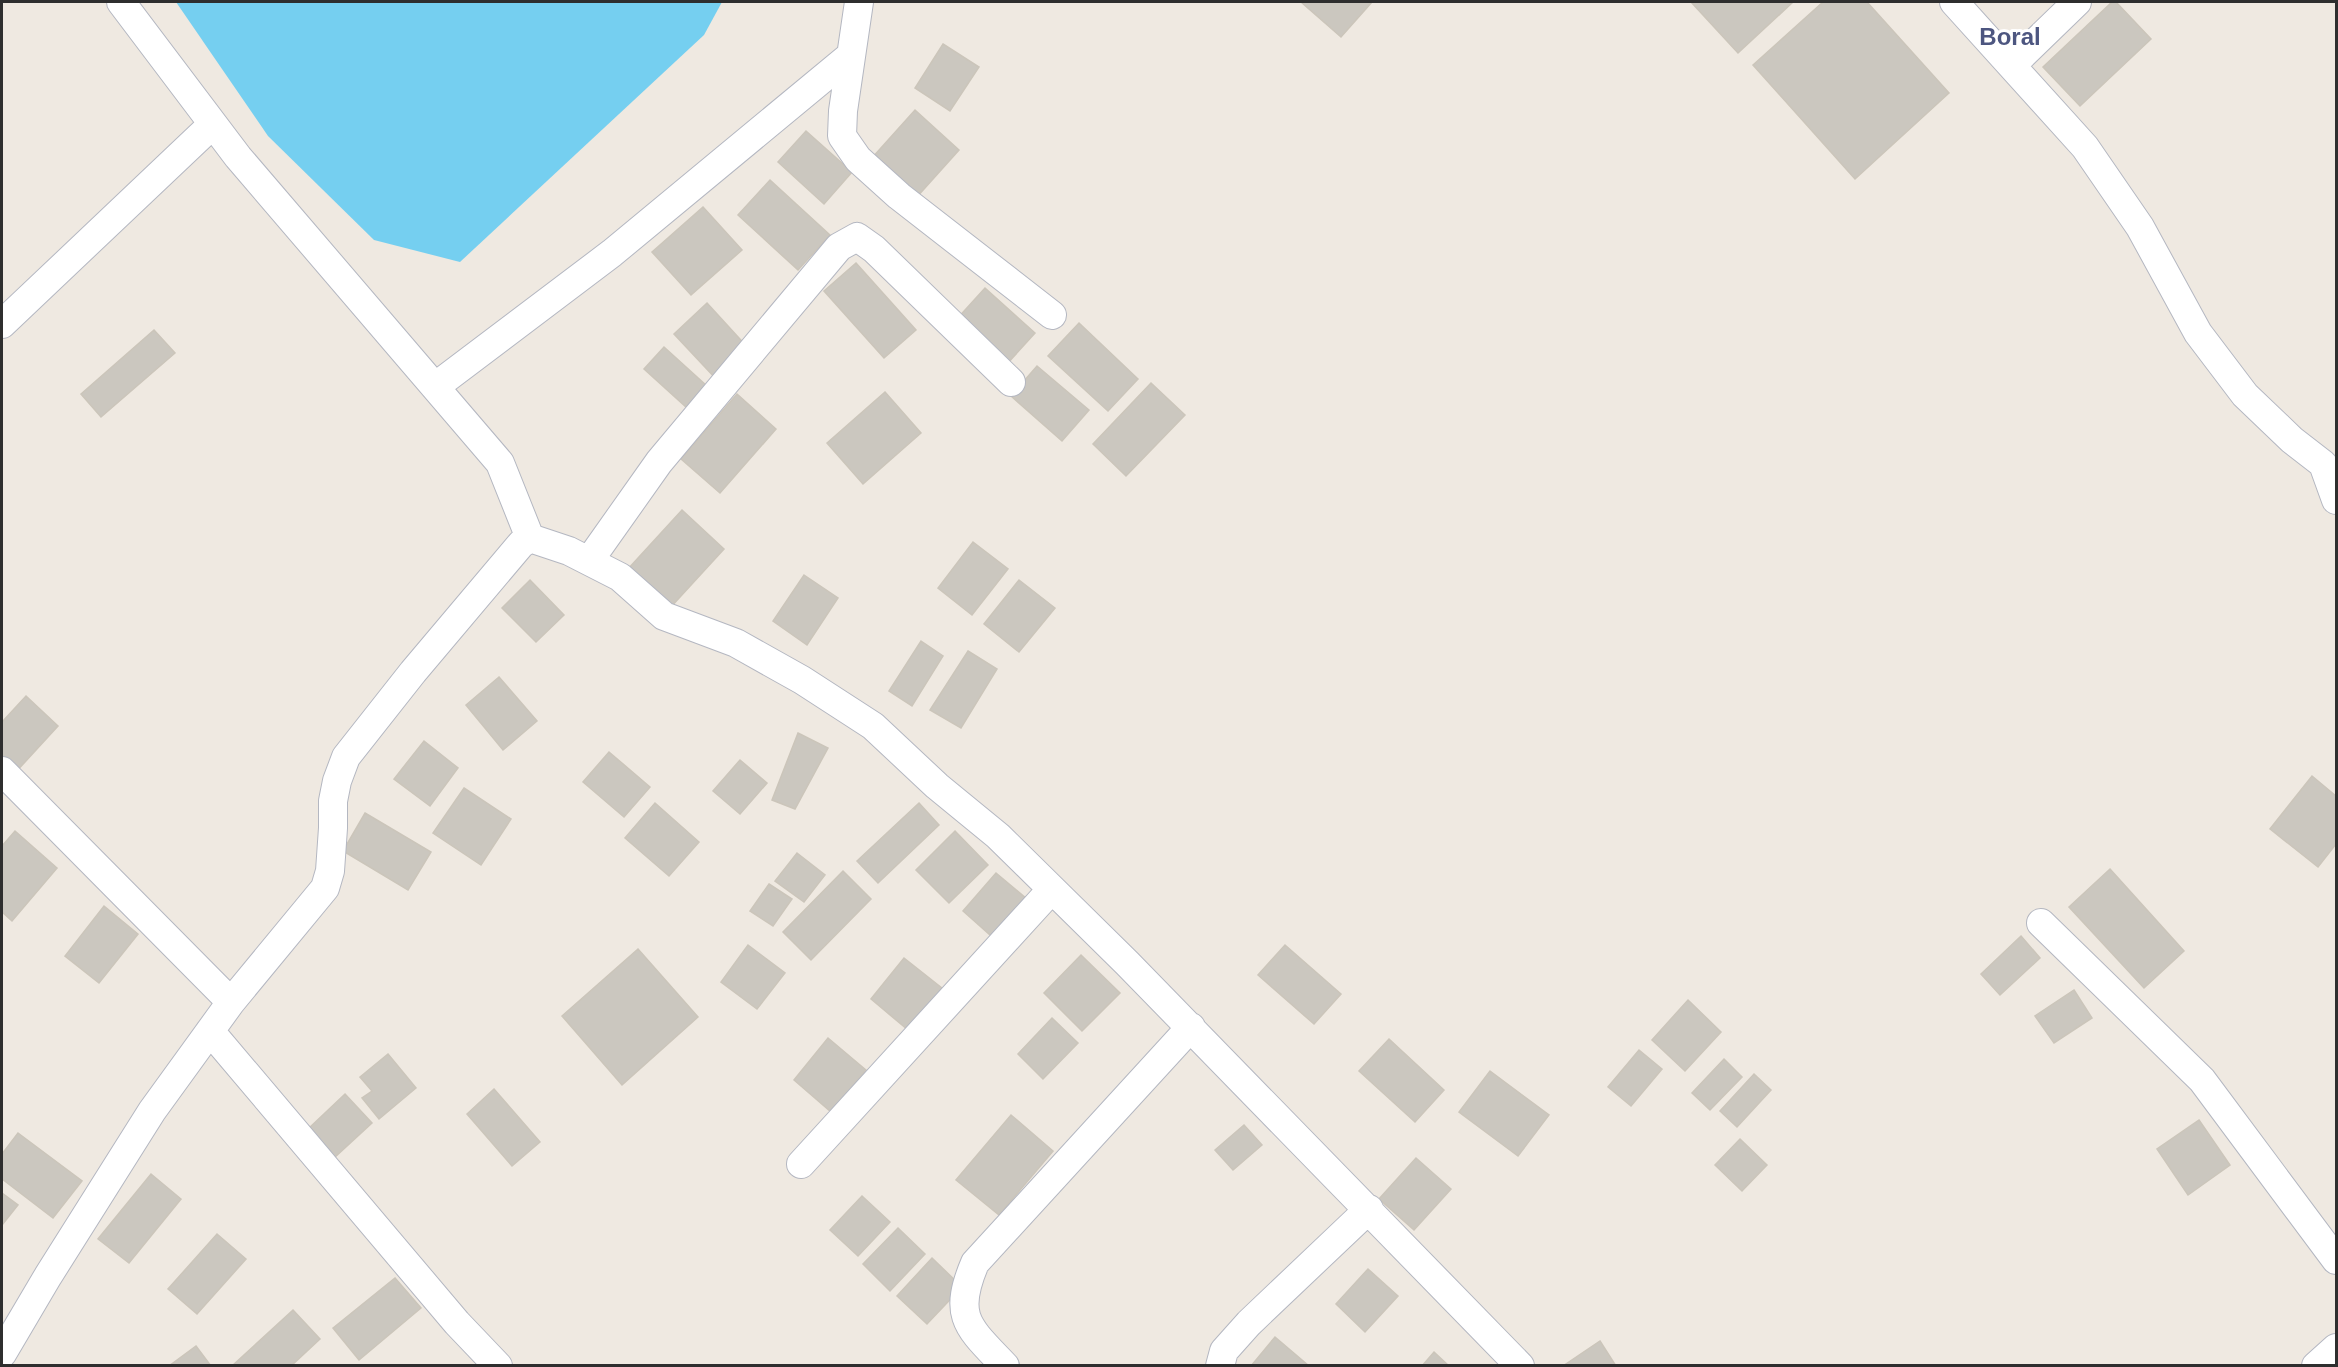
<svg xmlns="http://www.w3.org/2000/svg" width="2338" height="1367" viewBox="0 0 2338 1367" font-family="Helvetica,sans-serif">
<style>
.water{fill:#75cff0}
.building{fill:#cbc7bf;stroke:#cbc5ba;stroke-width:1.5}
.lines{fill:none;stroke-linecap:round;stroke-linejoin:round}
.street-casing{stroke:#b4b7c1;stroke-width:30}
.street{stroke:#fff;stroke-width:28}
.labels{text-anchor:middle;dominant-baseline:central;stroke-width:6;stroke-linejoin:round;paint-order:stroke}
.district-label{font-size:24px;font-weight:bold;fill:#4d5680;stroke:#fff}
</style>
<rect width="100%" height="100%" fill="#efe9e1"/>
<path class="water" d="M176 2H722L704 35 460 262 374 240 268 136Z"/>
<path class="building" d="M1301 2H1372L1341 37Z
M1691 2H1793L1738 53Z
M1823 2H1867L1949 93 1855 179 1753 65Z
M2112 2H2116L2151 39 2080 106 2043 67Z
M943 44 979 67 950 111 915 88Z
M915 110 959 150 916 198 872 158Z
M806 131 852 172 824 204 778 162Z
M770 180 830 235 798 270 738 215Z
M703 207 742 250 691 295 652 252Z
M856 263 916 330 884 358 824 291Z
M985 288 1035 333 1006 365 956 320Z
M707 303 749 349 717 380 674 334Z
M1079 323 1138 379 1108 411 1048 356Z
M154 330 175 353 101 417 81 394Z
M664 347 707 386 687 408 644 369Z
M1037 366 1089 410 1062 441 1011 396Z
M1151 383 1185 415 1126 476 1093 444Z
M885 392 921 433 863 484 827 443Z
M737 394 776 429 720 493 681 459Z
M682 510 724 549 670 608 628 569Z
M973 542 1008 569 972 615 938 588Z
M804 575 838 598 807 645 773 621Z
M530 580 564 615 536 642 502 608Z
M1019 580 1055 608 1019 652 984 624Z
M921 641 943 656 912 706 889 691Z
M968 651 997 669 961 728 930 710Z
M499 677 537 721 503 750 466 705Z
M26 696 58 726 14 774 2 762V722Z
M798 733 828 748 795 809 772 800Z
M424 741 458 768 430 806 394 779Z
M609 752 650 787 624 817 583 782Z
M740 760 767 783 740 814 713 791Z
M2312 776 2336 796V844L2318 867 2270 829Z
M464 788 511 819 481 865 433 833Z
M655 803 699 842 669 876 625 838Z
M919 803 939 825 878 883 857 861Z
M365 813 431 852 408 890 343 851Z
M15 831 57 868 12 921 2 912V846Z
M955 831 988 865 949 903 916 870Z
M797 853 825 875 804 902 775 881Z
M2110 869 2184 951 2144 988 2069 907Z
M843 871 871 899 811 960 783 932Z
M996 873 1033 904 999 943 963 911Z
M769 884 792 899 773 926 750 911Z
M104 906 138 934 99 983 65 956Z
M2021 936 2040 958 2000 995 1981 974Z
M748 945 785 973 757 1009 721 982Z
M1285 945 1341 994 1314 1024 1258 975Z
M638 949 698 1017 622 1085 562 1016Z
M1081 955 1120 993 1082 1031 1044 993Z
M904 958 942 988 908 1030 871 999Z
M2074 990 2092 1018 2054 1043 2035 1016Z
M1688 1000 1721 1032 1685 1071 1652 1040Z
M1052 1018 1078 1043 1043 1079 1018 1054Z
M828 1038 866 1070 831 1112 794 1080Z
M1389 1039 1444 1090 1415 1122 1359 1071Z
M1639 1050 1662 1069 1631 1106 1608 1087Z
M388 1054 416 1088 379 1119 362 1098 372 1091 360 1077Z
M1724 1059 1742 1077 1710 1110 1692 1093Z
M1490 1071 1549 1115 1518 1156 1459 1112Z
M1754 1074 1771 1090 1737 1127 1720 1111Z
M494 1089 540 1142 512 1166 467 1114Z
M345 1094 372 1123 334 1158 307 1130Z
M1011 1115 1053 1151 999 1215 956 1180Z
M2199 1120 2230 1165 2188 1195 2157 1149Z
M1244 1125 1262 1145 1233 1170 1215 1150Z
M18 1133 82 1181 53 1218 2 1179V1154Z
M1740 1139 1767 1165 1742 1191 1715 1165Z
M1416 1158 1451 1189 1414 1230 1379 1199Z
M151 1174 181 1199 129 1263 98 1239Z
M2 1193 18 1205 2 1225Z
M862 1196 890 1222 858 1256 830 1230Z
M898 1228 925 1254 890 1291 863 1264Z
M217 1234 246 1259 197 1314 168 1289Z
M932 1258 962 1287 927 1324 897 1296Z
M1368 1269 1398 1296 1365 1332 1336 1304Z
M395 1278 421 1308 359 1360 333 1328Z
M293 1310 320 1339 291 1366H232Z
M1275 1337 1309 1366H1251Z
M1600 1341 1616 1366H1563Z
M196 1346 211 1366H169Z
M1434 1352 1449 1366H1422Z"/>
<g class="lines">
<g class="street-casing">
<path id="street" d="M859 2 843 111 842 136 858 159 899 196 1052 315
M1954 2 2085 147 2140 227 2198 333 2245 395 2292 440 2323 464 2336 500
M2012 65 2077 2
M2 324 213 124
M436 386 612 253 850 56
M530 538 569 551 620 577 664 616 736 643 802 680 873 726 937 786 998 836 1127 963 1520 1366
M589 561 659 462 839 247 857 237 874 249 1011 382
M2 771 231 1002
M2041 923 2202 1080 2336 1260
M210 1031 457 1323 498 1366
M801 1164 1052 889
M2 1354 48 1276 152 1111 231 1002 325 888 330 871 333 828V801L337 781 346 757 413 672 521 544 530 538 500 463 238 157 121 2
M1005 1366C968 1327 952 1317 975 1263L1191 1027
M1220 1366 1224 1351 1249 1323 1369 1209
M2316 1366 2336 1348"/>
</g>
<use href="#street" class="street"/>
</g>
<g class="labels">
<g class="district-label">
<text x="2010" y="36">Boral</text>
</g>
</g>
<rect width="2338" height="1367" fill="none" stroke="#2e2e2e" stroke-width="6"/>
</svg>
